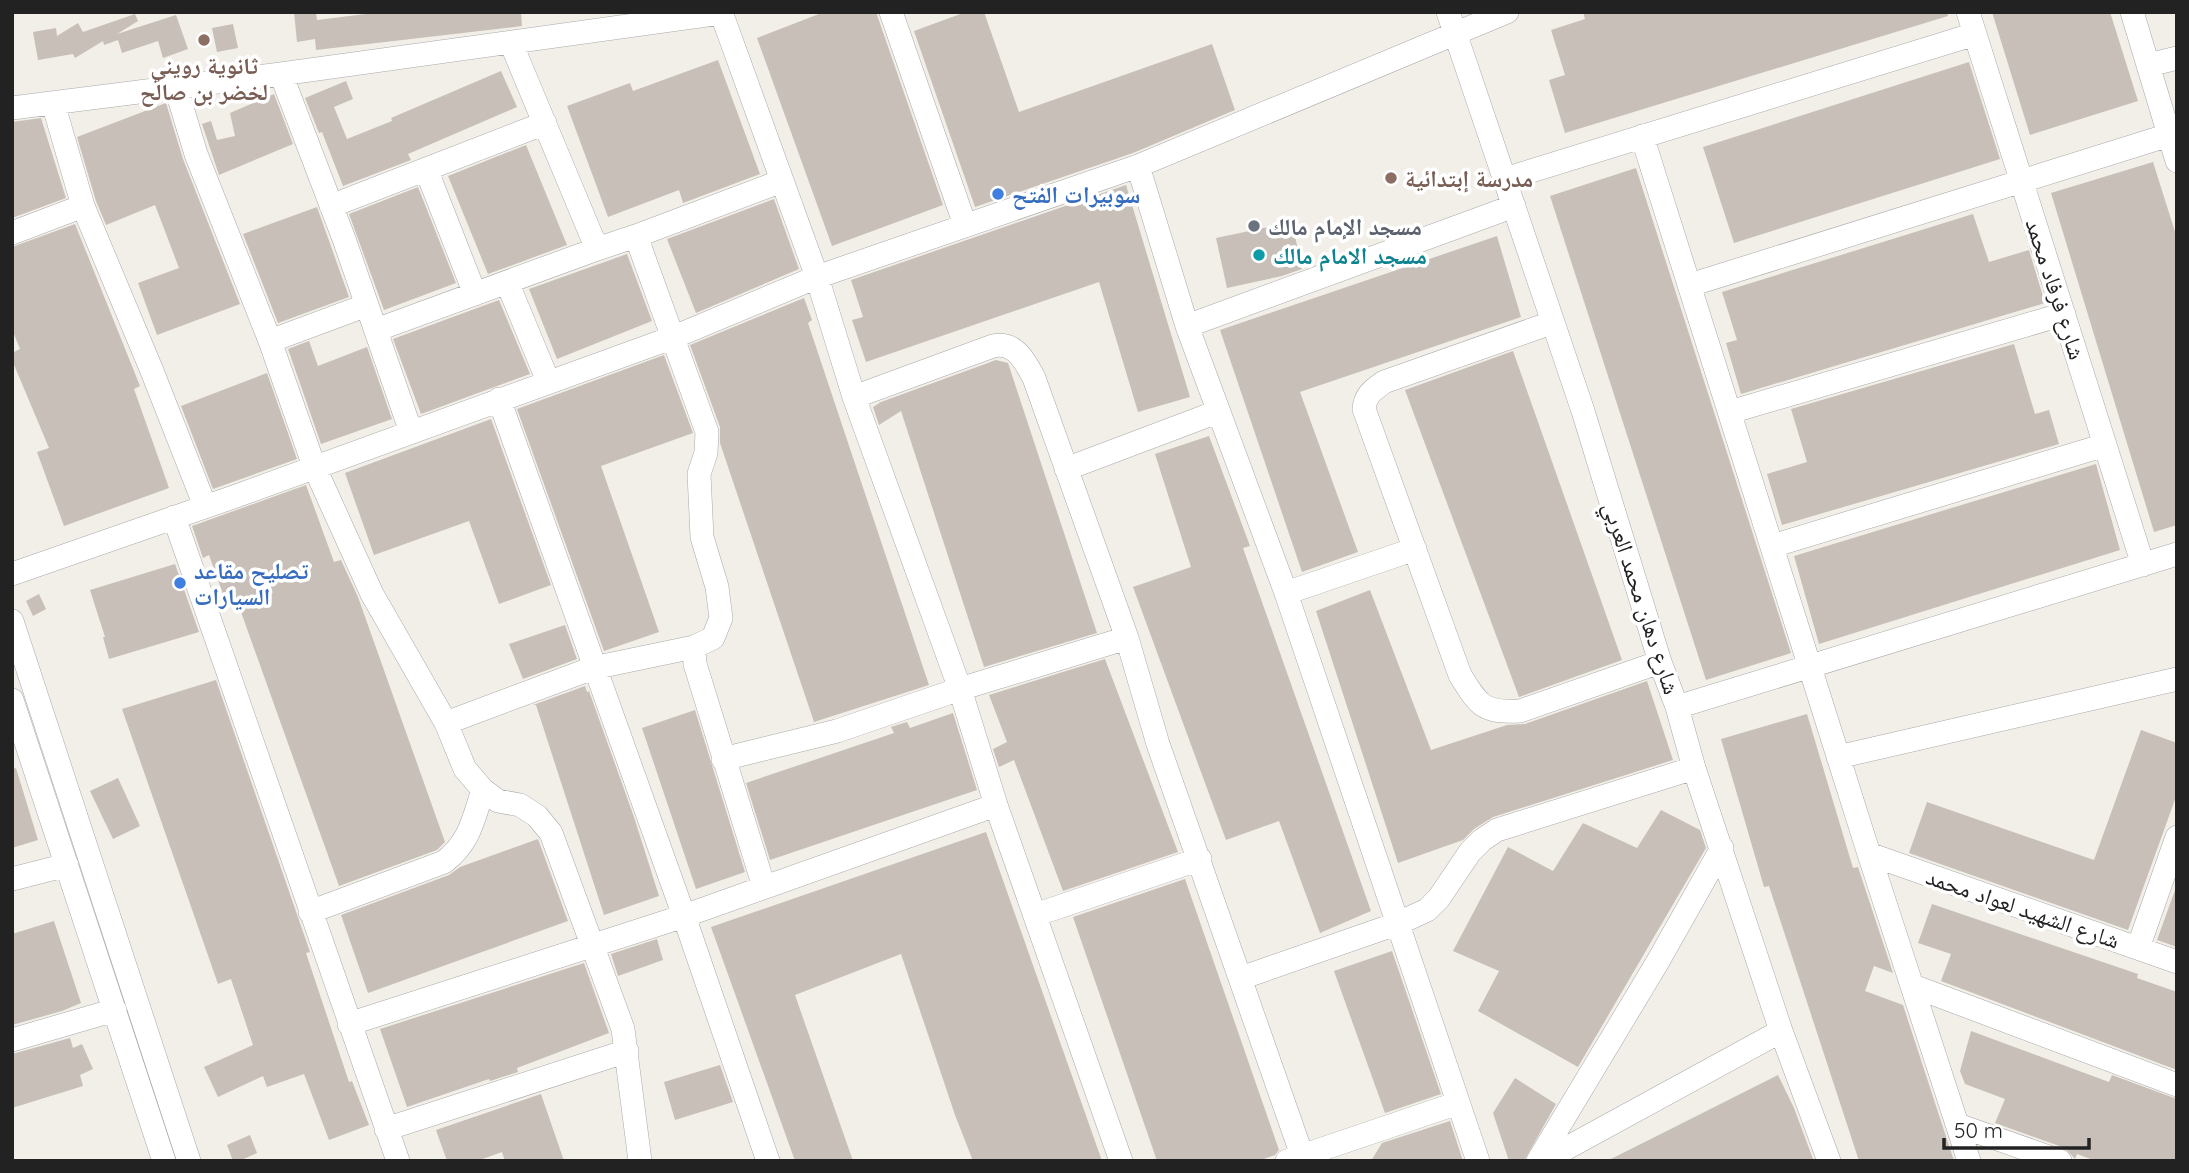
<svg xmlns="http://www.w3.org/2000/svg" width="2189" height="1173" viewBox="0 0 2189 1173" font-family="Quicksand,'Noto Naskh Arabic',sans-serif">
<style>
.building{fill:#c7bfb8}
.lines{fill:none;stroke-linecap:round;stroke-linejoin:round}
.minor-casing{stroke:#a9a9a9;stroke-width:24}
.minor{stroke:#fff;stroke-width:23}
.education-dot{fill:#8d6e63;stroke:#fff;stroke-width:2.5}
.shop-dot{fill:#3f7fe0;stroke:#fff;stroke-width:2.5}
.worship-dot{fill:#6b7280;stroke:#fff;stroke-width:2.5}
.culture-dot{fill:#0f9aa8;stroke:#fff;stroke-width:2.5}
.labels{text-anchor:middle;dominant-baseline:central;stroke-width:7;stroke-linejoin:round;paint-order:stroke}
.education-label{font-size:23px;font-weight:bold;fill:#785e54;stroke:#fff}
.shop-label{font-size:23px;font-weight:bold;fill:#366cbe;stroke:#fff;text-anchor:start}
.worship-label{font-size:23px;font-weight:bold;fill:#5b616d;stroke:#fff;text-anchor:start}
.culture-label{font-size:23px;font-weight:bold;fill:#0d838f;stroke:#fff;text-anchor:start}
.street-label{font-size:23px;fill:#222;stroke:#fff}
</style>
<rect width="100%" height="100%" fill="#f2efe9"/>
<path class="building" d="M294 12H316L317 20 382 12H521L522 26 316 50 315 39 297 42Z
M824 12H876L943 205 832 246 757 38Z
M966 12H984L1019 112 1212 44 1235 110 1133 153 975 207 914 31Z
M1583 12H1947L1948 16 1565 133 1549 80 1565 75 1551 30 1585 19Z
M1992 12H2110L2138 101 2030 135Z
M135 14 138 21 117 34 176 15 188 49 163 58 158 41 122 53 118 40 104 45 103 41 75 58 73 54 38 60 33 32 56 28 57 36 78 23 83 32Z
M233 24 238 48 217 52 212 28Z
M718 60 760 174 683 203 679 190 608 217 567 106 630 83 633 91Z
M1969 62 2000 159 1734 243 1703 147Z
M501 71 517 107 408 154 411 160 343 186 322 132 319 133 305 98 346 81 353 99 334 107 347 139 392 121 391 118Z
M274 94 293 144 219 175 202 124 211 121 217 140 235 136 230 113Z
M166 103 183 159 240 304 157 335 138 283 179 268 155 205 106 225 96 201 77 137Z
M41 118 66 198 12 218V122Z
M526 145 567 245 488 274 448 176Z
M2153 162 2177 238V525L2154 532 2051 193Z
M1636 168 1791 653 1706 680 1550 196Z
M1126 185 1190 397 1138 412 1099 282 866 362 852 320 863 317 851 280Z
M418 187 456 283 384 310 349 214Z
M774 199 799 269 696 313 667 239Z
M317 207 349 297 278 323 243 234Z
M1973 214 1989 262 2029 250 2045 303 1741 394 1726 343 1737 340 1722 292Z
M1292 222 1302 269 1282 276 1227 288 1216 238Z
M75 224 140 386 134 389 169 488 64 526 37 452 49 448 12 360V353L20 349 12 329V247Z
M1497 236 1521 317 1300 392 1358 552 1302 572 1220 330Z
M627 254 652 321 557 359 529 289Z
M804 298 812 320 808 323 929 685 814 722 720 443V427L690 345Z
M499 300 530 374 421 414 393 339Z
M309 341 318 366 367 347 392 419 321 444 288 349Z
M2014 344 2035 414 2049 410 2059 444 1782 525 1767 474 1807 462 1791 409Z
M1513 351 1622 660 1519 697 1405 390Z
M664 355 693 433 601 466 659 632 604 651 517 409Z
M996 360 1008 363 1097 633 984 667 901 411 879 425 873 407 881 402Z
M267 373 297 459 213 489 181 406Z
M491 419 551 585 499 604 469 521 374 555 345 473Z
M1209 436 1250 546 1243 548 1371 911 1320 933 1279 821 1226 840 1133 587 1191 567 1155 454Z
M2096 464 2120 550 1819 644 1794 556Z
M306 485 334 562 341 560 358 597 445 842 437 850 339 886 236 598 226 602 209 555 203 558 192 526Z
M175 564 199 632 109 659 103 637H105L90 590Z
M1370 590 1431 750 1507 725 1525 724 1647 681 1673 760 1493 817 1474 829 1463 840 1398 863 1316 611Z
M39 594 46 609 33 616 26 601Z
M565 625 577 659 523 679 509 644Z
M1105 659 1178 852 1063 891 1014 760 999 767 993 749 1007 742 989 695Z
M216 680 310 952 306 953 349 1082 352 1081 369 1125 329 1140 304 1074 267 1087 263 1076 218 1097 204 1067 253 1045 231 979 218 984 122 709Z
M585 686 587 692 589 691 634 817 659 896 604 915 536 705H533Z
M695 710 745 872 696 889 642 728Z
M953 713 977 790 770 860 746 783 894 733 891 727 907 722 910 728Z
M1807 714 1853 868 1858 867 1893 973 1874 966 1865 991 1903 1005 1954 1161H1859L1769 886 1764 887 1721 739Z
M2141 730 2177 743V794L2128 930 1909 853 1927 802 2094 860Z
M16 768 38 840 12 848V769Z
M118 778 140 826 113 839 90 791Z
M1661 810 1700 830 1706 848 1578 1067 1478 1011 1499 971 1453 951 1508 847 1553 871 1583 823 1637 848Z
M986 832 1102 1161H973L955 1115 901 954 795 995 853 1161H795L711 927Z
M538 839 568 921 368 993 341 915 449 875 460 867Z
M1185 879 1279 1150 1275 1155 1258 1161H1157L1073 917Z
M2175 890H2177V947L2157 940Z
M1932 904 2138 974 2137 978 2177 992V1070L1941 981 1951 954 1918 943Z
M54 921 81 1003 62 1011 12 1025V934Z
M657 939 663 960 618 976 611 954Z
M1392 951 1441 1094 1385 1113 1334 971Z
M584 963 609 1033 517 1068 518 1072 490 1081 489 1079 407 1107 380 1029Z
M1971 1031 2109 1082 2112 1075 2177 1099V1161H2096L2077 1154 2075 1159 2065 1148 1995 1123 2005 1099 1965 1084 1960 1071Z
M70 1038 73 1048 82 1044 93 1069 80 1075 83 1086 12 1108V1054Z
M720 1065 733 1102 675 1120 664 1082Z
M1778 1075 1794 1108 1813 1159 1809 1161H1607Z
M1515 1078 1556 1104 1524 1161H1509L1493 1113Z
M541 1094 564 1161H505L502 1152 477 1161H447L436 1130Z
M1450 1121 1463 1161H1371L1382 1143Z
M250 1135 257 1153 239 1161H233L227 1145Z"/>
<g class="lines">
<g class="minor-casing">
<path id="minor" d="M721 12 817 277 854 397 960 689 996 805 1121 1161
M891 12 965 225
M1448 12 1583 411 1660 662 1677 707 1694 768 1781 1031 1829 1161
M1968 12 2143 565
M2132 12 2177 161
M511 43 597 249 636 236 707 432 706 453 699 474 702 537 717 587 721 618 713 638 694 647
M2149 65 2177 58
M281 74 344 239 411 432
M176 88 196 154 270 341 314 466 372 594 446 723 465 769 483 790 498 801 520 805 537 816 551 833 623 1029 640 1161
M53 103 83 206 152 371 205 506
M12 108 281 74 721 13
M1642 136 1869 854 1969 1161
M1138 166 1187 326 1286 593 1478 1161
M426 169 475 294
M1505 179 1975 34
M331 206 545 123
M12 233 83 206
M636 236 782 181
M507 282 548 381
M1690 285 2169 135
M1551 323 1384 382C1373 390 1365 395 1364 409L1460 675C1479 705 1482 713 1520 711L1660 662
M1187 326 1514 206
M376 330 597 249
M270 341 367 305
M854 397 993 346C1015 341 1025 361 1034 378L1127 638 1158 744 1304 1161
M499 399 684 916 768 1161
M1730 412 2064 314
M1066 469 1217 412
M174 517 398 1161
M1772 546 2105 445
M12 574 239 495 674 337 817 277 1138 166 1507 12
M1286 593 1415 549
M12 621 189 1161
M12 700 164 1161
M1677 707 2177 554
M446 723 593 668 694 647 695 664 764 887
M1838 757 2177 679
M723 759 837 731 960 689 1127 638
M1869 854 2177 962
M12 879 67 865
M310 912 444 862C470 842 473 820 483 790
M1035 915 1200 859
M2138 948 2177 837
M1241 978 1399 923 1427 910 1439 898 1470 852 1482 840 1497 830 1694 768
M1913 986 2177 1085
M349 1024 684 916 996 805
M12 1040 115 1010
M1958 1125 2060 1161
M386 1129 627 1051
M1287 1161 1458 1103
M1538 1161 1657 963 1722 848
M1543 1161 1781 1031"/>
</g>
<use href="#minor" class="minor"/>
</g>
<g class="education-dot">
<circle cx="204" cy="40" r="7"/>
<circle cx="1391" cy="178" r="7"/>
</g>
<g class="shop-dot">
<circle cx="998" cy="194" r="7"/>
<circle cx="180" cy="583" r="7"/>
</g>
<circle class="worship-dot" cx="1254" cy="226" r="7"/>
<circle class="culture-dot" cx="1259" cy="255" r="7"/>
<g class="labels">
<g class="education-label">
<text x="204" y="65">ثانوية رويني<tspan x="204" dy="26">لخضر بن صالح</tspan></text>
<text x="1405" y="178" text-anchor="start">مدرسة إبتدائية</text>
</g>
<g class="shop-label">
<text x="1012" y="194">سوبيرات الفتح</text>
<text x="194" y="570">تصليح مقاعد<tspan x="194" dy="26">السيارات</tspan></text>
</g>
<g class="worship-label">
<text x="1268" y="226">مسجد الإمام مالك</text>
</g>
<g class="culture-label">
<text x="1273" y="255">مسجد الامام مالك</text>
</g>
<g class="street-label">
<text transform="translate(2056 289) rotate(72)">شارع فرفاد محمد</text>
<text transform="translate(1642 598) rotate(72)">شارع دهان محمد العربي</text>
<text transform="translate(2023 908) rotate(19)">شارع الشهيد لعواد محمد</text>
</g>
</g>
<rect width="2189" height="1173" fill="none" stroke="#222222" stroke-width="28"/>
<path d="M1944 1138v10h145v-10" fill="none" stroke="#222222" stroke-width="3.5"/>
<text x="1954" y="1138" font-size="21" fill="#222222" stroke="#ffffff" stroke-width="5" paint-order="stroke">50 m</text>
</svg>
